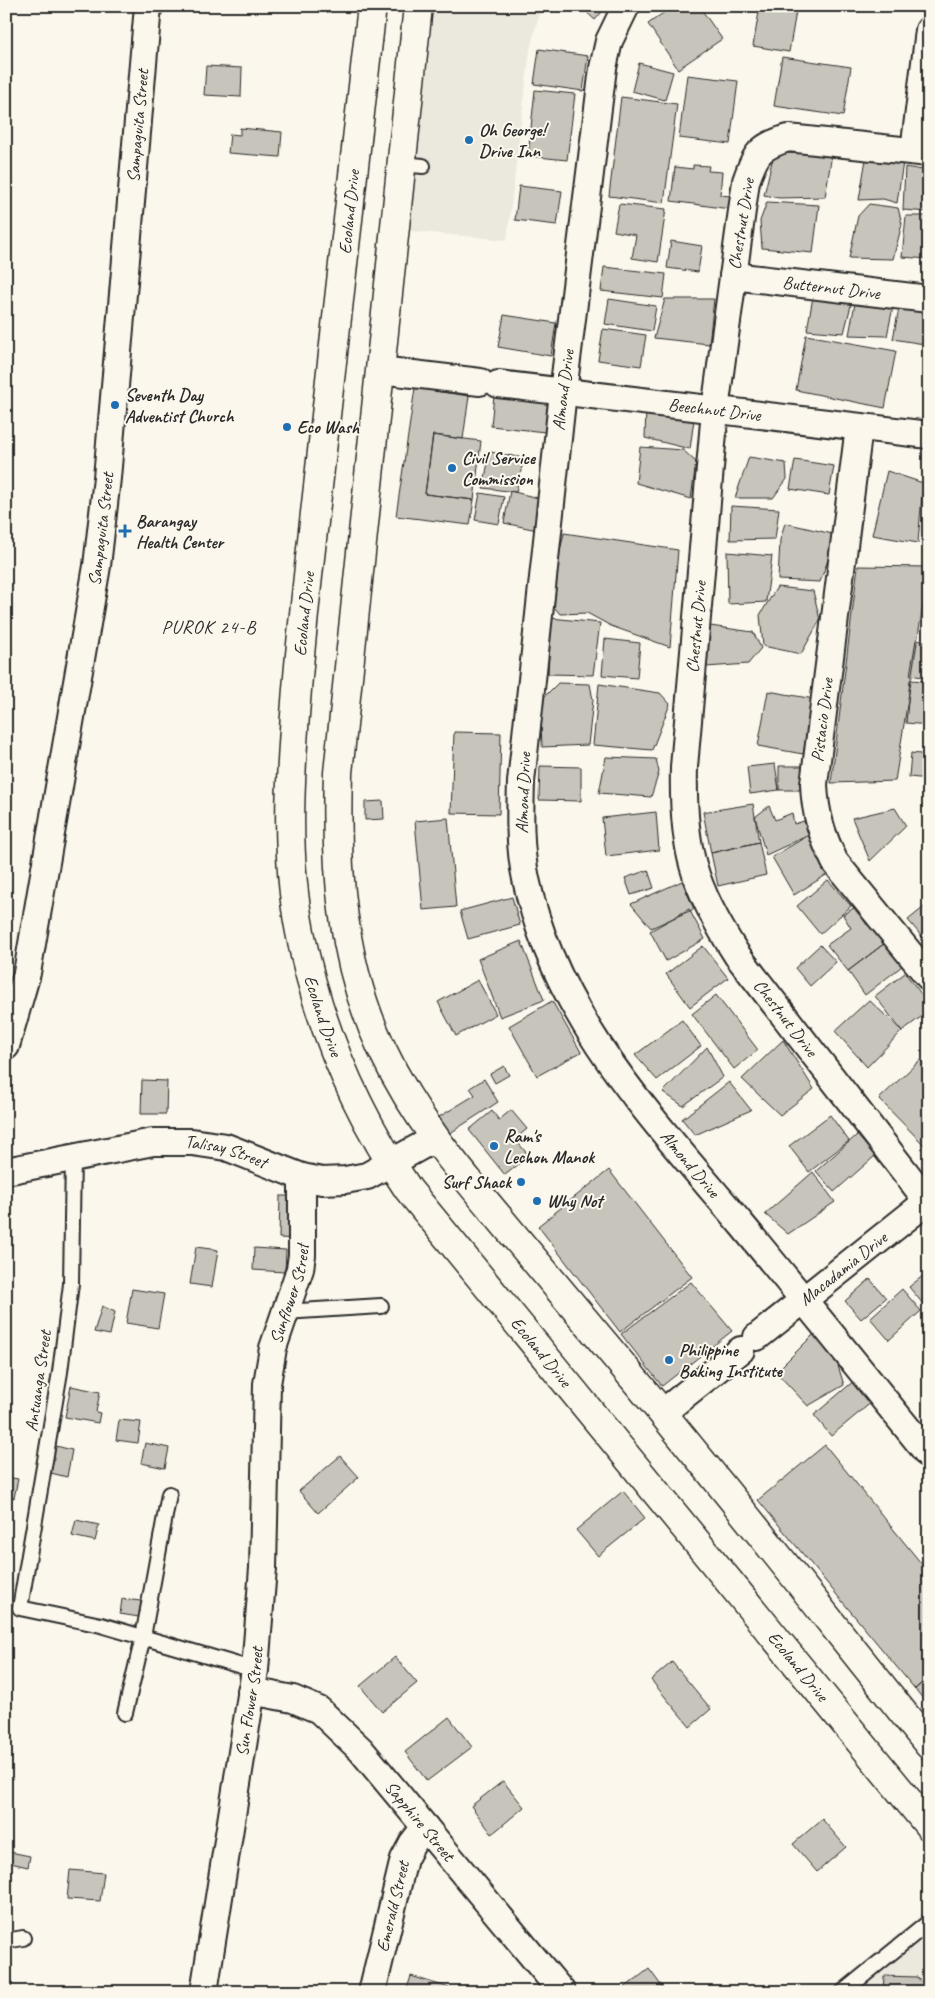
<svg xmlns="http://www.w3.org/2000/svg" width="935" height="1998" viewBox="0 0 935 1998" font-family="Caveat,sans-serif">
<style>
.built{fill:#ebe8de}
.building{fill:#c7c4bc;stroke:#2b2b2b}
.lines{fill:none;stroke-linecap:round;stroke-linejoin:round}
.service-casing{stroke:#2b2b2b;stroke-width:18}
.minor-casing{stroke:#2b2b2b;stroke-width:30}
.primary-casing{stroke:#2b2b2b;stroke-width:31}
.service{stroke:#fbf7ec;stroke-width:14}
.minor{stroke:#fbf7ec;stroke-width:26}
.primary{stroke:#fbf7ec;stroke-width:28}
.poi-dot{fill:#1f6fb2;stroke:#fbf7ec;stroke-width:2}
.labels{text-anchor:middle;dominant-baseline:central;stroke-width:4;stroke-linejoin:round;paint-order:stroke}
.street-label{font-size:18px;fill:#2b2b2b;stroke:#fbf7ec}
.poi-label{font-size:18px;font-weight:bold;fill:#2b2b2b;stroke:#fbf7ec;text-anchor:start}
.neighbourhood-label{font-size:19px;letter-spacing:1px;fill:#2b2b2b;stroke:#fbf7ec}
</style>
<rect width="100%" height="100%" fill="#fbf7ec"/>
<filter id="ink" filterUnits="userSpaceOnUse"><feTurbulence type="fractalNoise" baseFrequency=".02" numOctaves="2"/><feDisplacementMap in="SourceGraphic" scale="10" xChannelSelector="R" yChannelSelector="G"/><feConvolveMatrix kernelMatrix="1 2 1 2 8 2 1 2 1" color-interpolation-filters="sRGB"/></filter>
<g filter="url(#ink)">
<path class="built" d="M434 6H544L537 22 530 49 507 240 409 231Z
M929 1909V1992H827Z"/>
<path class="building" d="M580 6H607L595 20Z
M673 6H699L722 39 678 69 648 24Z
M722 6H746V12L722 9Z
M760 6H797L789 52 753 46Z
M539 49 588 56 583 91 534 84Z
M782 57 851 67 843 116 774 106Z
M639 63 673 72 665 100 632 91Z
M206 66 242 68 241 97 204 95Z
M687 75 738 81 730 144 679 138Z
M535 90 575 94 567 160 528 156Z
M621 97 677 104 664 203 609 196Z
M240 128 282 132 280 157 228 153 230 134 240 135Z
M774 153 829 154 831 160 825 197 779 198 764 195Z
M889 158 903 162 897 203 883 199 859 200 866 159Z
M693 165 709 166 708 171 722 172 720 195 731 196 730 209 671 201 675 167 693 169Z
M905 167 929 171V212L903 210Z
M519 186 562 191 557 225 515 220Z
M767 202 819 205 813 253 762 248 760 221Z
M619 204 666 209 658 262 632 258 636 235 614 231Z
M869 204 898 208 902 224 893 259 849 258 858 216Z
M906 216H929V259L902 257Z
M671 241 702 246 698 272 667 268Z
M604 267 666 274 663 298 601 291Z
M813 297H853L844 333 807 330Z
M856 298 894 302 887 336 849 335Z
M609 299 656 306 652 331 605 324Z
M665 299H714L709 344 654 338Z
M900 303 929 310V323L924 344 893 339Z
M504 315 556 323 551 356 498 347Z
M603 329 646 335 641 366 598 360Z
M806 335 896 351 885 408 796 390Z
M929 363V399L923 398Z
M415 388 469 396 463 439 433 435 425 494 474 500 470 525 396 516Z
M494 395 548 401 545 432 491 426Z
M646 407 695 412 690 449 645 438Z
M433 435 481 441 474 500 425 494Z
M640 447 683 450 696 462 691 499 636 483Z
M490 452 524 458 516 492 483 488Z
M749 457 786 463 787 479 773 498H735Z
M795 460 834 466 829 495 790 489Z
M887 471 923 483 918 543 872 535Z
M510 491 538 498 537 530 504 523Z
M480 493 504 497 499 524 475 520Z
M731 506 779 509 775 539 730 540Z
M785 523 837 535 820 582 778 580 780 540Z
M564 533 678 550 670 647 611 626 587 613 560 614 549 601Z
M727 552 772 556 766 602 728 604Z
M858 566 929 567 895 781 831 783Z
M777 587 813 591 820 620 801 654 763 646 760 615Z
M551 618 600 623 593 675 548 674Z
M710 626 753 632 761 648 748 664 706 667Z
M605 639 640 643 637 678 602 675Z
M916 640 929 642V678L910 675Z
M910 680 929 681V725L906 723Z
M558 683 590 684 593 700 588 745 542 747 540 701Z
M599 684 660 693 670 704 652 750 593 745Z
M768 691 814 699 803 754 758 746Z
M454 732 501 733 499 814 451 813Z
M911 753 929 755V779L909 777Z
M606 757 656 759 659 772 651 797 599 793Z
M775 764 779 790 750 794 747 767Z
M540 766 581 767V801L539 800Z
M779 766H804L803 790H779Z
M383 801 384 819 365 820V802Z
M753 804 759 842 711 853 703 812Z
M769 806 775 820 792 813 794 824 804 821 809 835 766 855 755 817Z
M895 808 906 826 870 861 852 818Z
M656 812 659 850 606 856 602 818Z
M448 818 456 907 423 910 415 821Z
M809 835 831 872 794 895 772 857Z
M759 842 766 875 718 886 711 853Z
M648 870 654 888 631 895 625 878Z
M828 880 851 906 820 934 797 906Z
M682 881 694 909 651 928 631 904Z
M512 897 520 925 468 939 460 911Z
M929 903V945L908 920Z
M855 907 867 925 876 918 885 943 848 971 827 945 851 928 843 915Z
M689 909 705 939 666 961 650 931Z
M521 941 544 1000 500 1017 478 959Z
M885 943 902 966 865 995 848 971Z
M820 945 836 962 810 986 795 968Z
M703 946 728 978 690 1007 666 974Z
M905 973 929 1004V1011L902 1031 875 996Z
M478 980 496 1014 456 1036 438 1002Z
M716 995 758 1050 734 1069 692 1014Z
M869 1000 902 1031 867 1067 835 1031Z
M552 1001 581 1052 537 1076 509 1026Z
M682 1020 701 1046 657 1080 635 1055Z
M783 1040 814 1089 780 1115 742 1079Z
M707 1047 723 1077 683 1106 663 1092Z
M920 1060 929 1069V1150L879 1099Z
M504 1066 509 1075 495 1083 490 1074Z
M484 1079 498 1102 444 1137 434 1120 475 1095 470 1088Z
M142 1080 167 1081 166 1114H141Z
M729 1082 751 1110 695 1135 682 1119Z
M511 1110 527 1129 515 1139 529 1156 505 1175 469 1130 492 1111 499 1120Z
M830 1115 849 1141 809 1172 789 1146Z
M857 1135 875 1156 834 1192 816 1171Z
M609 1170 692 1277 620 1332 538 1226Z
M813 1172 835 1202 788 1234 765 1214Z
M280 1196H299L298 1239 279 1238Z
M196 1247 218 1250 212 1287 190 1284Z
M254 1248 286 1250 285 1272 253 1270Z
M929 1271V1311L909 1287Z
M870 1279 886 1298 861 1319 845 1301Z
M691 1282 732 1331 662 1386 621 1334Z
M132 1289 164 1294 158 1328 126 1323Z
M902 1289 921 1311 889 1340 870 1318Z
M102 1306 115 1312 110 1335 94 1332Z
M815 1333 835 1356 844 1385 808 1406 776 1372Z
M855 1380 873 1401 831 1436 814 1415Z
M71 1386 100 1392 96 1412 100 1413 98 1423 65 1417Z
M119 1420 141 1422 138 1443 116 1440Z
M145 1443 169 1448 165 1468 141 1463Z
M825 1445 929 1573V1677L915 1689 758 1500Z
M56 1446 72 1450 67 1477 51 1473Z
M340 1456 359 1477 318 1513 299 1491Z
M6 1477 18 1479 14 1498 6 1496Z
M623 1491 645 1518 598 1556 576 1530Z
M76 1520 99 1525 95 1541 72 1536Z
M122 1599 141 1601 139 1617 120 1614Z
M395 1657 417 1683 382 1712 360 1686Z
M672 1662 711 1709 690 1727 651 1680Z
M929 1677V1706L915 1689Z
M449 1717 472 1747 427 1781 405 1752Z
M503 1781 524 1807 492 1834 471 1806Z
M822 1819 846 1847 817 1872 793 1844Z
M10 1852 30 1856 28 1867 6 1862Z
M70 1870 104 1873 100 1901 67 1899Z
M7 1956 11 1982 6 1983V1957Z
M649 1969 666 1992H619Z
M411 1976 456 1990 455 1992H406Z
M884 1976 917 1977 929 1992H883Z"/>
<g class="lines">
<g class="service-casing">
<path id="service" d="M402 164 423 166
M73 1157 71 1284 60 1372 20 1608 101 1625 255 1670
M284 1312 381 1306
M125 1713 143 1637 169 1494
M6 1941 23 1938
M843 1992 929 1922"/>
</g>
<g class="minor-casing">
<g id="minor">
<path id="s1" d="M626 6 609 41 603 68 563 392 521 782C520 814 519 847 526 879 555 1018 654 1120 742 1225 805 1301 867 1378 929 1455"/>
<path d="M914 151 929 30"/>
<path id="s2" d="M929 153 788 138C759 147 756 153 746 181L715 410 684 767C682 848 693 887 737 955L929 1203"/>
<path id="s3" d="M733 276 929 299"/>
<path d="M380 370 480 382"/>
<path id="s4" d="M498 384 929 435"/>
<path d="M859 427 814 784C815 813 822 836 835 862L929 977"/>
<path id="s5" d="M6 1046 27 973 97 566 107 478 148 6"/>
<path id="s6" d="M6 1171 153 1142H192L226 1147 302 1177 322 1181 345 1180 367 1176 434 1139"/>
<path id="s7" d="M757 1337 929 1200"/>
<path d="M662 1413 741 1350"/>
<path id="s8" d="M251 1691 293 1699 319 1710 361 1750 562 1992"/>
<path id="s9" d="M204 1992 255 1670 263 1568 267 1384 273 1348 300 1269 302 1255V1177"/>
<path id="s10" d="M372 1992 404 1859 412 1844 425 1827"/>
</g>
</g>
<g class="primary-casing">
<g id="primary">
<path id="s11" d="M372 6C355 157 338 309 321 460 312 541 302 621 296 702 290 779 285 856 300 932 318 1024 356 1112 408 1189L929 1826"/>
<path d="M418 6 338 773C335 867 341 963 382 1049 414 1117 458 1169 506 1226 544 1271 581 1316 619 1361 725 1487 826 1617 929 1745"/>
</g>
</g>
<use href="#service" class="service"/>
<use href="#minor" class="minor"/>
<use href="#primary" class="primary"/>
</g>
</g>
<g class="poi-dot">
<circle cx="469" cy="140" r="5"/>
<circle cx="115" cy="405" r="5"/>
<circle cx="287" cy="427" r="5"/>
<circle cx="452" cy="468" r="5"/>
<path d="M122.5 523.5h5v5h5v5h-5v5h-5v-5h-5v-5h5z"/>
<circle cx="494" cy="1146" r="5"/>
<circle cx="521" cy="1182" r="5"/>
<circle cx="537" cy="1201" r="5"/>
<circle cx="669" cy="1360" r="5"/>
</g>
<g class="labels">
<g class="street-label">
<text stroke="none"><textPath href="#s5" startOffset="931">Sampaguita Street</textPath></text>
<text transform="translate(349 212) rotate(-84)">Ecoland Drive</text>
<text transform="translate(741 224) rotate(-81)">Chestnut Drive</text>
<text stroke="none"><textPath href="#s3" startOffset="99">Butternut Drive</textPath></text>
<text transform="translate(563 390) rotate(-83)">Almond Drive</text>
<text stroke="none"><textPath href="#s4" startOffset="218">Beechnut Drive</textPath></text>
<text stroke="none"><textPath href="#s5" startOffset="526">Sampaguita Street</textPath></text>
<text transform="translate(304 614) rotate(-84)">Ecoland Drive</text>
<text transform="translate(696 627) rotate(-85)">Chestnut Drive</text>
<text transform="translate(822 720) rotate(-83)">Pistacio Drive</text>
<text transform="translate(523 793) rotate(-88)">Almond Drive</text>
<text stroke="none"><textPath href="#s11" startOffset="1018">Ecoland Drive</textPath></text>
<text stroke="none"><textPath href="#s2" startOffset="1074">Chestnut Drive</textPath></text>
<text stroke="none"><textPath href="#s6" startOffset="224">Talisay Street</textPath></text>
<text stroke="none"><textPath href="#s1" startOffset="1215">Almond Drive</textPath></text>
<text stroke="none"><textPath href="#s7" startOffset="110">Macadamia Drive</textPath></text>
<text stroke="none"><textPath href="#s9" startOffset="706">Sunflower Street</textPath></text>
<text stroke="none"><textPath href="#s11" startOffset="1422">Ecoland Drive</textPath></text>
<text transform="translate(38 1381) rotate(-82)">Antuanga Street</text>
<text stroke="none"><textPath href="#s11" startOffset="1828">Ecoland Drive</textPath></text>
<text stroke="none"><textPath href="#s9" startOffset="294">Sun Flower Street</textPath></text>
<text stroke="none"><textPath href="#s8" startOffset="221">Sapphire Street</textPath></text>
<text stroke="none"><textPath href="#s10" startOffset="88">Emerald Street</textPath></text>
</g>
<g class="poi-label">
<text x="479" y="130">Oh George!<tspan x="479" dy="21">Drive Inn</tspan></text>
<text x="125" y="395">Seventh Day<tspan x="125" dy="21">Adventist Church</tspan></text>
<text x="297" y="427">Eco Wash</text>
<text x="462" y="458">Civil Service<tspan x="462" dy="21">Commission</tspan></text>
<text x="136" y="521">Barangay<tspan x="136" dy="21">Health Center</tspan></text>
<text x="504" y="1136">Ram's<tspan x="504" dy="21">Lechon Manok</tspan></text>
<text x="511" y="1182" text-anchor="end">Surf Shack</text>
<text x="547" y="1201">Why Not</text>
<text x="679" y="1350">Philippine<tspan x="679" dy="21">Baking Institute</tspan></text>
</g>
<g class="neighbourhood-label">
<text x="209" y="627">PUROK 24-B</text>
</g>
</g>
<rect width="935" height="1998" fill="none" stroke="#fbf7ec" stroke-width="25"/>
<rect x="12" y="12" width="910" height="1973" fill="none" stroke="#2b2b2b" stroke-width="2" filter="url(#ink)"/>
</svg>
